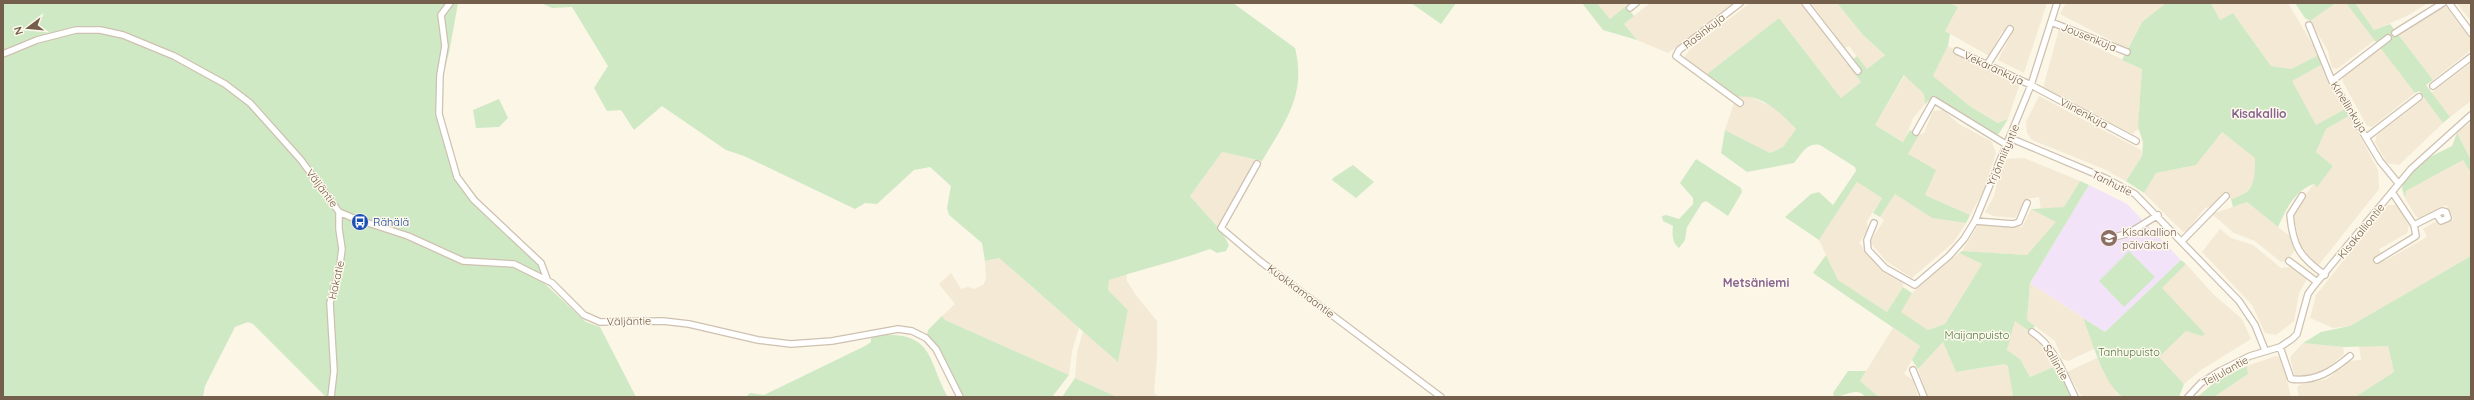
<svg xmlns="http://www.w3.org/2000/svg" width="2474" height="400" viewBox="0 0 2474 400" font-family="Quicksand,sans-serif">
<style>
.residential{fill:#f3e9d5}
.education{fill:#f3e3f8}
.green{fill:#cfe9c5}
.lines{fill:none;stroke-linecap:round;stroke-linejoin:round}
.minor-casing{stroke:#cfc1b0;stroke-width:8}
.minor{stroke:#fff;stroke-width:5.5}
.labels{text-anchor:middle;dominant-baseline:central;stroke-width:3;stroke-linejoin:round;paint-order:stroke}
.street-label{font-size:11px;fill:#745f4c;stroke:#fef9ec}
.transit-label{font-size:11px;fill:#164399;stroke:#fef9ec;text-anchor:start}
.education-label{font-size:11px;fill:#785e54;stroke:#fef9ec;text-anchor:start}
.park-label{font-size:11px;fill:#4d7944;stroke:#fef9ec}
.neighbourhood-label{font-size:12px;font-weight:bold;fill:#876490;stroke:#fef9ec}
</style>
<rect width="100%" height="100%" fill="#fbf6e6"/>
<path class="residential" d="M1597 3H1630L1610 19Z
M1650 3H1734L1668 53 1637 40 1624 24Z
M1750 3H1801L1861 82 1841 98 1779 18 1707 74 1684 58 1689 50Z
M1811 3H1837L1863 35 1885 55 1867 69 1849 46 1845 48Z
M1950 3H2047L2024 73 1998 60 2011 35 2002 31 1989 56 1945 31 1958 7Z
M2066 3H2166L2142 22 2127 49 2060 14Z
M2211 3H2288L2319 55 2291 69 2271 66 2233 13 2220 20Z
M2336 3H2346L2375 40 2337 69 2332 68 2328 51 2310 21Z
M2355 3H2428L2407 16 2374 30Z
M2459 3H2471V21L2458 5Z
M2443 7 2449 8 2471 37V50L2433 80 2398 35 2426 13Z
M2059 29 2142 69 2138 131 2136 130 2133 134 2043 88Z
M1948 46 2020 83 2008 119 1999 123 1971 107 1933 76Z
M2381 48 2415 93 2372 127 2367 126 2343 82V77Z
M2471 63V101L2450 117 2431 93Z
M2321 65 2345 109 2316 125 2291 81Z
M1905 75 1924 94 1925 104 1913 118 1904 142 1875 125Z
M1746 95 1777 109 1796 129 1783 147 1770 153 1725 130 1736 97Z
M2039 96 2141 150 2142 156 2126 181 2104 169 2032 140 2027 133 2026 122Z
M2425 98 2443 123 2399 165 2387 163 2375 142 2377 135Z
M1943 110 1959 124 1992 142 1996 153 1983 192 1970 215 1925 195 1908 154 1919 135 1924 133 1933 111Z
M2349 116 2378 170 2379 189 2318 266 2303 255 2293 216 2290 214 2314 184 2317 186 2333 166 2316 152 2326 129Z
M2471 122V160L2457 133Z
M2222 132 2255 157V181L2243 196 2231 199 2225 194 2217 205 2205 208 2187 231 2183 232 2144 193 2156 173 2196 165Z
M1222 152 1262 161 1222 232 1190 196Z
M2024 158 2080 181 2064 207 2041 210 2039 197 2026 199 2015 218 1993 216 1985 212 1994 196 2000 171 2007 159Z
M2463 160 2471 173V256L2350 326 2333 328 2310 318 2316 295 2388 205H2398L2409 226 2407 233 2379 249 2385 261 2427 237 2423 229 2440 219 2443 225 2454 219 2446 205 2421 218 2416 217 2405 198 2406 191Z
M1857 182 1882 198 1867 221 1868 230 1859 243 1882 269 1903 283V287L1887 312 1838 280 1819 240Z
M1895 194 1932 218 1966 223 1953 243 1912 278 1886 261 1870 242 1884 220 1880 217Z
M2247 202 2293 239 2296 249 2286 261 2281 262 2255 241 2234 233 2212 214Z
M2031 209 2057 222 2027 255 1962 251 1979 224 2022 227Z
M2220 229 2231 238 2253 245 2281 268 2291 267 2307 279 2299 293 2294 321 2276 335 2265 333 2252 305 2202 252Z
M1959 253 1982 264 1945 324 1928 330 1900 312 1912 293Z
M999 258 1079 328 1072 351 1069 375 945 320 942 316 955 304 939 284 951 273 961 289 968 287 974 289 983 285 986 279 985 261Z
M2186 264 2214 295 2242 319 2251 339 2201 370 2184 384 2158 357 2186 331 2202 336 2161 288Z
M1126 273 1127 281 1135 294 1157 321V356L1154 393 1159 397H1117L1075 378 1077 353 1083 331 1118 361 1128 310 1108 290 1109 280Z
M2030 283 2083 318 2096 348 2068 361 2062 359 2055 341 2027 320Z
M2015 321 2048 346 2056 366 2030 377 2020 359 2007 350Z
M1893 328 1920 346 1904 374 1913 380 1918 397H1879L1860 381Z
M1943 342 1956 372 2005 364 2009 366 2013 396 1928 397 1918 369Z
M2303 343 2343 347 2344 354 2323 372 2297 377 2294 374 2290 357Z
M2359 346H2388L2394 372 2355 397H2299L2297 388 2299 385 2327 379 2348 361 2361 360Z
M2276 356 2282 359 2291 397H2214L2248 374 2247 366Z
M2097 358 2117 393 2123 397H2082L2067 372Z"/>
<path class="education" d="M2089 185 2127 204 2181 260 2105 332 2030 283Z"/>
<path class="green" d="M3 3H458L449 53 442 79 441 96 443 122 458 173 490 213 535 252 544 283 586 322 600 327 636 397H326L253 324 248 322 235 327 205 386 203 397H3Z
M541 3H1233L1295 48C1307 95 1284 123 1262 161L1222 152 1190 196 1222 232 1229 245 1226 251 1217 253 1210 249C1177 261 1142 269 1109 280L1108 290 1128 310 1118 362 999 258 985 261 982 243 949 215 947 208 951 186 930 167 914 170 877 204 865 203 855 209 744 156 726 150 662 106 634 130 621 110 607 111 594 88 608 66 572 7 552 8Z
M1411 3H1456L1441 24Z
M1582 3H1597L1610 19 1626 6 1634 16 1624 24 1637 40 1603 30Z
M1837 3H1950L1958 7 1945 31 1950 34 1948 46 1933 76 1971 107 1998 123 2008 119 1998 135 1934 96 1925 104 1924 94 1904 75 1875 125 1903 142 1910 130 1919 135 1908 154 1936 170 1925 195 1970 215 1966 223 1932 218 1895 194 1880 217 1873 213 1882 198 1857 182 1819 240 1785 217 1811 194 1819 192 1833 205 1856 171 1855 167 1820 145C1807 142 1802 153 1794 163L1747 172 1721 153 1725 130 1770 153 1783 147 1796 129C1780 112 1761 93 1736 97L1707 74 1779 18 1841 98 1861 82 1847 64 1857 56 1867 69 1885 55 1863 35Z
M2166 3H2211L2220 20 2233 13 2271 66 2291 69 2319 55 2321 65 2292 81 2316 125 2345 109 2349 116 2326 129 2316 152 2333 166 2317 187 2314 184C2295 190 2286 209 2278 227L2247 202 2233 207 2231 199C2255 193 2255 180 2255 158L2222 132 2196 165 2156 173 2144 193 2126 181 2142 156 2143 142 2138 127 2142 69 2122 60 2142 22Z
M2295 3H2336L2310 21 2305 18Z
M2346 3H2355L2374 30 2390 24 2433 80 2426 85 2450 117 2443 123 2419 91 2415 93Z
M499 99 508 118 499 127 476 128 473 110Z
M2457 133 2471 160V173L2463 160 2406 191 2405 198 2402 189 2403 181 2424 160 2452 146Z
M1696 159 1741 188 1742 192 1728 216 1706 201 1702 203 1687 227 1685 240 1679 248C1672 243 1672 233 1673 226L1663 221 1662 216 1666 215 1679 219 1693 204V198L1680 183Z
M1353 165 1374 182 1356 198 1332 180 1333 178Z
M2080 181 2089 185 2030 283 2027 320 2035 326 2030 332 2015 321 2007 350 2020 359 2030 377 2056 366 2073 397H2010L2013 396 2008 366 2005 364 1956 372 1943 342 1918 369 1912 360 1920 346 1813 273 1826 255 1838 280 1887 312 1903 287 1912 293 1901 312 1928 330 1945 324 1982 264 1959 253 1962 251 2027 255 2056 222 2031 209 2064 207Z
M2129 251 2155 277 2124 307 2099 281Z
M2471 256V397H2355L2394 372 2388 346 2343 347 2303 343 2321 332 2350 326Z
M2181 260 2186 264 2162 288 2205 334 2202 336 2186 331 2159 357 2184 384 2179 397H2123C2103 384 2092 340 2083 318L2105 332Z
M942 316 945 320 1069 375 1052 397H963L933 342 927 335 928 330Z
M887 335C934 334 929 364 948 397H746L750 393 764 395 865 346 871 342V337Z
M2247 366 2248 374 2214 397H2197L2220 378Z
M1848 371H1866L1860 381 1879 397H1865C1857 386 1845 397 1834 397L1833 393Z
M1075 378 1117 397H1062Z"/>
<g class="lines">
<g class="minor-casing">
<path id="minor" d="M450 3 441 15 445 46 440 75 439 114 457 177 474 200 541 263 547 279
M1740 3 1679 50 1676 56 1740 103
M1805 3 1858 71
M2449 3 2471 33
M1630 8 1636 3
M2051 22 2127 52
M2309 25 2332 81 2380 161 2398 183
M2395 33 2443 3
M1957 51 2031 85 2136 141
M3 54 37 40 76 30H100L123 35 174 56 225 84 250 103 301 160 339 212 353 218 408 236 463 261 514 264 552 283 584 315 600 322 663 321 689 324 758 340 791 344 832 341 898 329 912 331 926 338 936 349 960 397
M1987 65 2010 29
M2332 81 2388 38
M2433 86 2471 57
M1916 132 1934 100 2007 145
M2367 137 2419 97
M2010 138 2105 178 2135 194 2239 301 2255 325 2265 350
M1257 164 1221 228 1260 261 1441 397
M2302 196 2290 215C2293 247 2300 257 2325 275
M1975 221 2013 224 2019 222 2027 203
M1874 223 1867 240 1868 250 1885 268 1915 285 1949 256 1964 239 1975 221 2031 85 2057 3
M2414 225 2442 211 2446 212 2448 218 2441 221 2436 214
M2115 237 2129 233 2158 215
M2182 241 2226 196
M2377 260 2416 236 2414 225 2392 192
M2289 261 2317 282
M2032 332C2055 347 2063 373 2075 397
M2280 347 2291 379C2316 382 2332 371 2350 356
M1913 370 1924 397
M331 397 334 371 330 303 339 271 342 249 339 229V212
M2188 397 2201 383 2220 371 2250 356 2280 347 2292 339 2297 334 2308 294 2313 287 2411 169 2471 115"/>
</g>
<use href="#minor" class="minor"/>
</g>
<defs>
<g id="bus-disc" transform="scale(0.9)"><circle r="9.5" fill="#1a4fb4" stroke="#fef9ec"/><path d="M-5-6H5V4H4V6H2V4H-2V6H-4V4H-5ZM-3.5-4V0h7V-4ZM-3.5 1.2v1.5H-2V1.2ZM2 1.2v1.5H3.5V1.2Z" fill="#fff"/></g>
<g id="school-disc" transform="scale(0.9)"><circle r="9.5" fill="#8d6e63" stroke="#fef9ec"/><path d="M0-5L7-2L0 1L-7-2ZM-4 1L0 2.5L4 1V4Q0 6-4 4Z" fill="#fff"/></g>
</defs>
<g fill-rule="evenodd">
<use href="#bus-disc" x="360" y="222"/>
<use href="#school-disc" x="2109" y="238"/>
</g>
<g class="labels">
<g class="street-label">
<text transform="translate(1704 31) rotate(-38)">Rasinkuja</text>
<text transform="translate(2089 37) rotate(22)">Jousenkuja</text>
<text transform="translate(1994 68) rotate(25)">Vekarankuja</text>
<text transform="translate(2349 107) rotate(58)">Kinellinkuja</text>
<text transform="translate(2084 113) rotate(28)">Viinenkuja</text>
<text transform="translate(2003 155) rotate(-67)">Yrjönniityntie</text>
<text transform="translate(2112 183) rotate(26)">Tanhutie</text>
<text transform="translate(322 188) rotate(53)">Väljäntie</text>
<text transform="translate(2361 231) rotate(-51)">Kisakalliontie</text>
<text transform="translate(336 280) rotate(-77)">Hakatie</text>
<text transform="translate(1301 291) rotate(37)">Kuokkamaantie</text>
<text transform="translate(629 321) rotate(-1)">Väljäntie</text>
<text transform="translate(2056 362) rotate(60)">Sallintie</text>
<text transform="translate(2225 371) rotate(-29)">Teijulantie</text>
</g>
<g class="transit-label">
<text x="373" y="222">Rähälä</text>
</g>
<g class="education-label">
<text x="2122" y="232">Kisakallion<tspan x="2122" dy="13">päiväkoti</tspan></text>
</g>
<g class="park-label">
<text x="1977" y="335">Maijanpuisto</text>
<text x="2129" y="352">Tanhupuisto</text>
</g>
<g class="neighbourhood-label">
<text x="2259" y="113">Kisakallio</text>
<text x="1756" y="282">Metsäniemi</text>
</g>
</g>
<rect width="2474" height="400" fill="none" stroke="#745f4c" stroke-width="8"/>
<g transform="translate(28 28) rotate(254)" stroke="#fef9ec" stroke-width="3" paint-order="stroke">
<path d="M0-3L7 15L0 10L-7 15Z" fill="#745f4c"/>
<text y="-6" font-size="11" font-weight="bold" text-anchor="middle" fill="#745f4c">N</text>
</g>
</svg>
